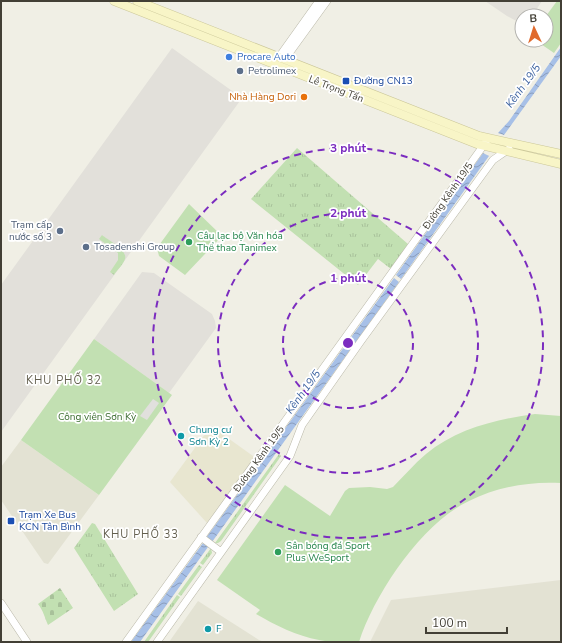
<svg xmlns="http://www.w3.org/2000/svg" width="562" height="643" viewBox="0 0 562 643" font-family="'Nunito Sans',sans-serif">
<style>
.residential{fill:#e3e2d3}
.industrial{fill:#e2e0da}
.education{fill:#e8e6d0}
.grass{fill:url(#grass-tufts)}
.cemetery{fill:url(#cemetery-stones)}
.park{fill:#c2e0b2}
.parking{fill:#e1e0dd}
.water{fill:url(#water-waves)}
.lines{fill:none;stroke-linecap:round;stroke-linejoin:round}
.tertiary-casing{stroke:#bab8a9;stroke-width:8}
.secondary-casing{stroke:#cbc799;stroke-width:9}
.tertiary{stroke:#fff;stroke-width:7}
.secondary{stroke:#f8f5c7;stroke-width:8}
.ring{fill:none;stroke:#7b2cbf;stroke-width:2;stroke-dasharray:7 5}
.shop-dot{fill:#3f7fe0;stroke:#fff;stroke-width:1.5}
.service-dot{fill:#5c6f8a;stroke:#fff;stroke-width:1.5}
.transit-dot{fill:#1a4fb4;stroke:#fff;stroke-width:1.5}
.food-dot{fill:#e8710a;stroke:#fff;stroke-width:1.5}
.leisure-dot{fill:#2e9e5b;stroke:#fff;stroke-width:1.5}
.culture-dot{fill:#0f9aa8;stroke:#fff;stroke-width:1.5}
.labels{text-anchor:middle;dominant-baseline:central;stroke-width:3.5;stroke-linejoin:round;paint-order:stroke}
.shop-label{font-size:10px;fill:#366cbe;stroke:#fff;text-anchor:start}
.service-label{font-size:10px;fill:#4e5e75;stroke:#fff;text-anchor:start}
.transit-label{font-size:10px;fill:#164399;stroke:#fff;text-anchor:start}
.street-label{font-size:10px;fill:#423f35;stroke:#fff}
.food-label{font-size:10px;fill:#c56008;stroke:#fff;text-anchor:end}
.leisure-label{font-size:10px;fill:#27864d;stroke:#fff;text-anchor:start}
.park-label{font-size:10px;fill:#3b6c30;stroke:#fff}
.culture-label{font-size:10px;fill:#0d838f;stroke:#fff;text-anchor:start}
.water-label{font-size:11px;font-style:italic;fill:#3c62a0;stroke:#fff}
.neighbourhood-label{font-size:11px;letter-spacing:1px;fill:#635f4e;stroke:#fff}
.centre{fill:#7b2cbf;stroke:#fff;stroke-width:2}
.ring-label{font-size:12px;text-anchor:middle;font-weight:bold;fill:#7b2cbf;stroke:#fff;stroke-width:3.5;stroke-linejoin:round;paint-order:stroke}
</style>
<defs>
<pattern id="grass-tufts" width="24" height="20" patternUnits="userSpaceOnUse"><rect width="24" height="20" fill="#c2e0b2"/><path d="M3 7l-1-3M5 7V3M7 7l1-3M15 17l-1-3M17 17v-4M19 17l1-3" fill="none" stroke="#a8c19a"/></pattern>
<pattern id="cemetery-stones" width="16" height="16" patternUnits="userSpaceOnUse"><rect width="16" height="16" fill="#c2e0b2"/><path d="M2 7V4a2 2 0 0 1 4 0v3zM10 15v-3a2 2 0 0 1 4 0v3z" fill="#a8c19a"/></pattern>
<pattern id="water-waves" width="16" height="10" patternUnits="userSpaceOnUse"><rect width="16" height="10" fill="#a7c0e7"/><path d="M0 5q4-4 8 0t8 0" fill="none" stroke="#8a9dbc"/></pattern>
</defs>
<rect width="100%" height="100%" fill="#f0efe5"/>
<path class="residential" d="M21 440 99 495 48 564 44 563 1 500V467Z
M561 580V642H370L391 600Z
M198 601 259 640 264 642H169Z"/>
<path class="industrial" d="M485 1H542L532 16H522V24L507 16Z
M172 48 242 98 1 432V285Z
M142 272 154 273 212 314 215 321 216 328 169 393 94 339Z"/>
<path class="education" d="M211 426 253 456V461L207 523 170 482Z"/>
<path class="grass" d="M297 148 408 244 391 269 378 259 358 285 251 199Z
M102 235C108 240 128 250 125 259 123 265 117 270 114 275L110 272 118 260V253L99 239Z
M279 454 281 456 221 541 218 543H215Z
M92 523 95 524 138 594 114 611 74 548Z
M211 548 212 553 203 565 200 563Z
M199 565 202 567 181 596 178 594Z
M177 595 180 597 148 642H144Z"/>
<path class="cemetery" d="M60 588 73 608 48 625C44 616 44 612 38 604Z"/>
<path class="park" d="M557 1H561V43L554 53 535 40H546V16Z
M189 204 222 236 185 275 159 256 157 248Z
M94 339 172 395 99 495 21 440Z
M535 414 561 416V483C530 481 497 487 469 501 422 523 375 593 359 642 346 642 332 643 319 640 297 636 275 625 256 614L260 610 217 580 285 485 330 516 345 491 349 488 370 487 387 489 393 487C404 476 414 464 426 454 456 429 497 419 535 414Z"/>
<path class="parking" d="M153 399 159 403 147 420 140 416Z"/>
<path class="water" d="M561 47V56L504 135 498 133 509 121Z
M483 153 489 156 401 279 396 275Z
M394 278 399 282 212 542 206 538Z
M203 543 208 547 140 642H131Z"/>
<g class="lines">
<g class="tertiary-casing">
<path id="tertiary" d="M279 57 319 1
M285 59 327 1
M201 537 221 552
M1 603 27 642
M126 642 486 142
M157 642 290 456 302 425 361 341 493 160 509 149"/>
</g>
<g class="secondary-casing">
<path id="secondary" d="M114 1 477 144 561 164
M137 1 479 136 561 154"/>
</g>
<use href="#tertiary" class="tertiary"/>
<use href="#secondary" class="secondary"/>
</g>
<g class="ring">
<circle cx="348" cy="343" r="65"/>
<circle cx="348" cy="343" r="130"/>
<circle cx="348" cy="343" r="195"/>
</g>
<circle class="shop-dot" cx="229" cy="57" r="4"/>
<g class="service-dot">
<circle cx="240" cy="71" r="4"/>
<circle cx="60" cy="231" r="4"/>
<circle cx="86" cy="247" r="4"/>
</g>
<g class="transit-dot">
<rect x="342" y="77" width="8" height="8" rx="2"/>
<rect x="7" y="517" width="8" height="8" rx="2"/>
</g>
<circle class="food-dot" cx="304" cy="97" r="4"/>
<g class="leisure-dot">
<circle cx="189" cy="242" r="4"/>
<circle cx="278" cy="552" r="4"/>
</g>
<g class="culture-dot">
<circle cx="181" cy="436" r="4"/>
<circle cx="208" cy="629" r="4"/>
</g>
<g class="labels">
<g class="shop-label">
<text x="237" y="57">Procare Auto</text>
</g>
<g class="service-label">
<text x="248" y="71">Petrolimex</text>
<text x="52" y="225" text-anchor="end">Trạm cấp<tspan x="52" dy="12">nước số 3</tspan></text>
<text x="94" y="247">Tosadenshi Group</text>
</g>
<g class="transit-label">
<text x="354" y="81">Đường CN13</text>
<text x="19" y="515">Trạm Xe Bus<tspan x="19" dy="12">KCN Tân Bình</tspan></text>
</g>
<g class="street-label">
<text transform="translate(336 89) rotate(21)">Lê Trọng Tấn</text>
<text transform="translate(448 196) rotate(-55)">Đường Kênh 19/5</text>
<text transform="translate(259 459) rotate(-54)">Đường Kênh 19/5</text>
</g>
<g class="food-label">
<text x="296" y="97">Nhà Hàng Dori</text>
</g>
<g class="leisure-label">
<text x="197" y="236">Câu lạc bộ Văn hóa<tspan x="197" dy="12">Thể thao Tanimex</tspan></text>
<text x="286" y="546">Sân bóng đá Sport<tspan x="286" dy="12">Plus WeSport</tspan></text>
</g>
<g class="park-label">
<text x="97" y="417">Công viên Sơn Kỳ</text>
</g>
<g class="culture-label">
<text x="189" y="430">Chung cư<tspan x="189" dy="12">Sơn Kỳ 2</tspan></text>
<text x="216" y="629">F</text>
</g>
<g class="water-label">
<text transform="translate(523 86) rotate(-54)">Kênh 19/5</text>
<text transform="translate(303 392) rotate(-54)">Kênh 19/5</text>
</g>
<g class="neighbourhood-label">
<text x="64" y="380">KHU PHỐ 32</text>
<text x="141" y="534">KHU PHỐ 33</text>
</g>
</g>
<circle cx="348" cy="343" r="6" class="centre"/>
<g class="ring-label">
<text x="348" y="152">3 phút</text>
<text x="348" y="217">2 phút</text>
<text x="348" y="282">1 phút</text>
</g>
<rect width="562" height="643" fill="none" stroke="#423f35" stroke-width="4"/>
<g transform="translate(534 28) rotate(356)"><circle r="19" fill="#ffffff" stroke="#b3b2ae"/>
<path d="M0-3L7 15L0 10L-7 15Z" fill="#e06a2c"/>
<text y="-6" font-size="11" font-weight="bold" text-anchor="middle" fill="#423f35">B</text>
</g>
<path d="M426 627v6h81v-6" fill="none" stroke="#423f35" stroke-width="2"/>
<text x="432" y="627" font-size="12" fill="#423f35" stroke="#ffffff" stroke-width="3" paint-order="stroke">100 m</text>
</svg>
